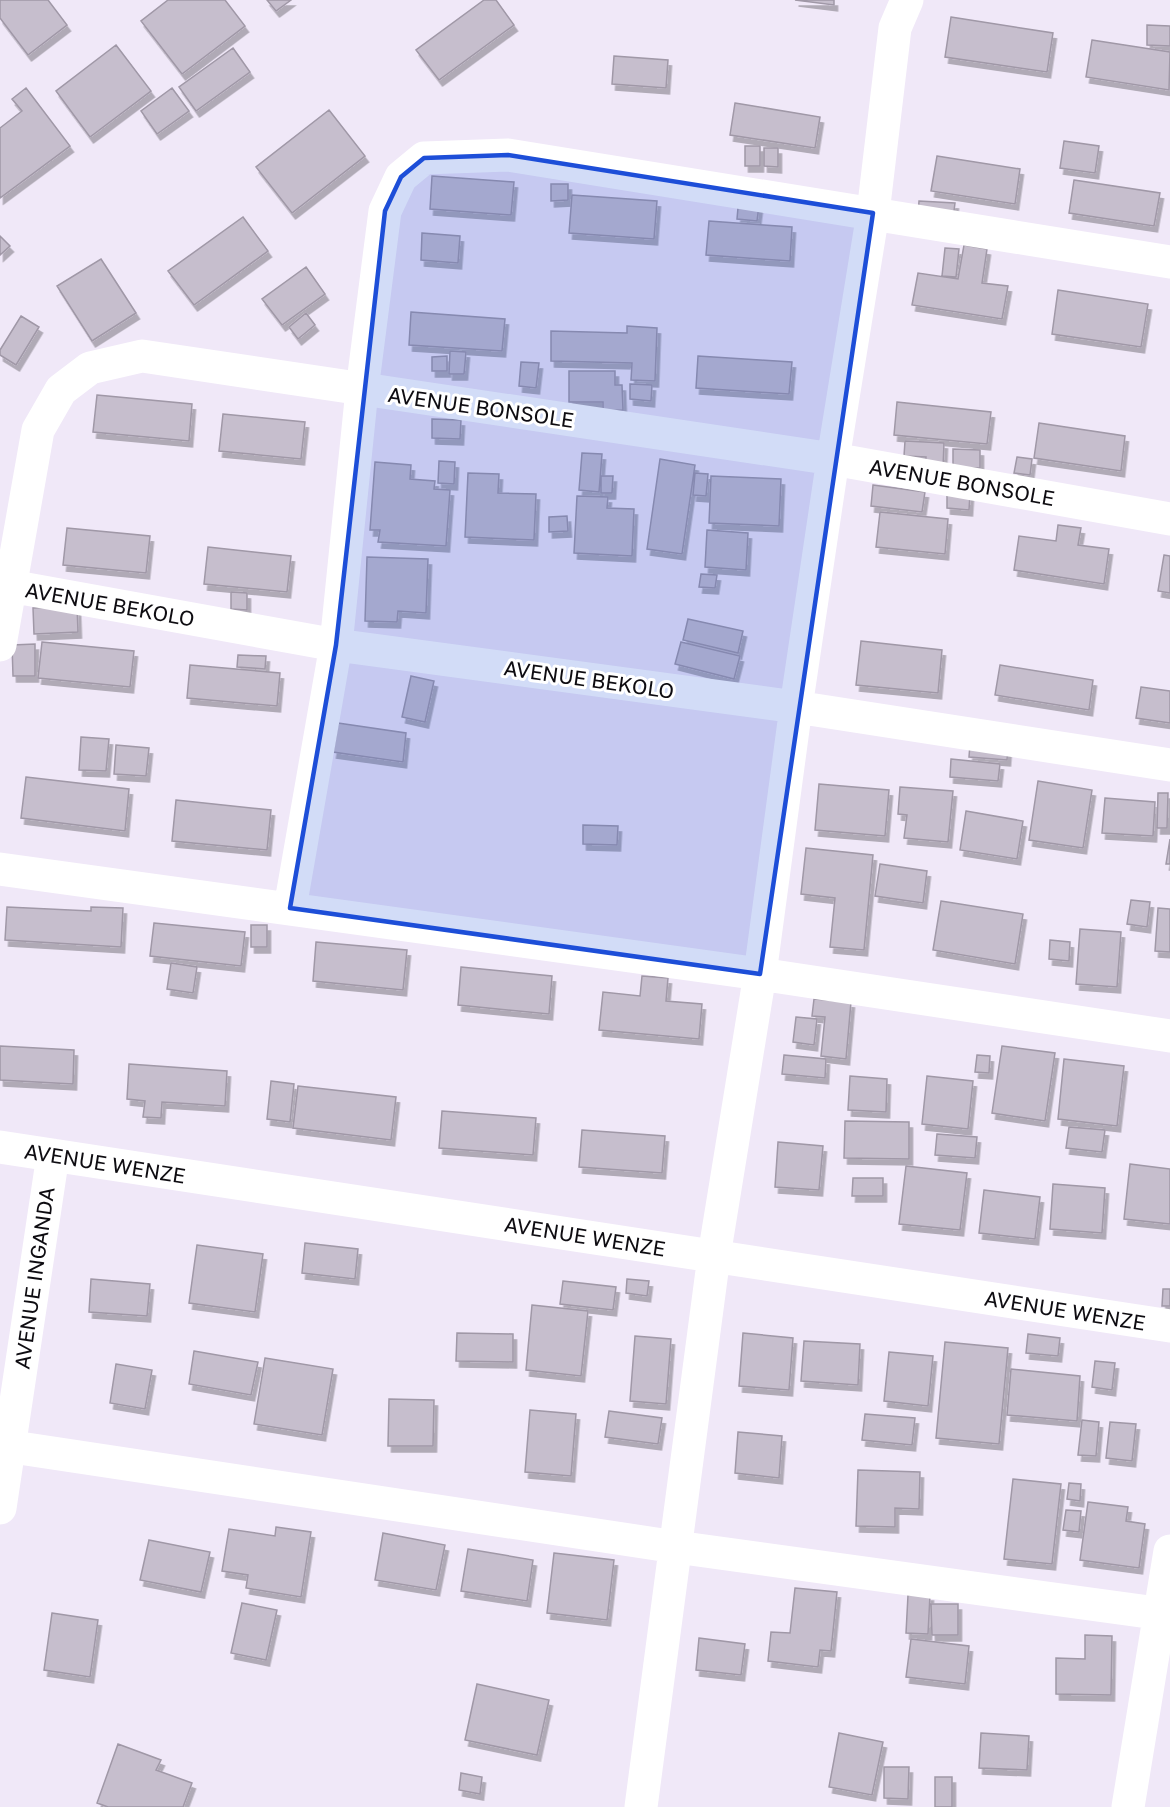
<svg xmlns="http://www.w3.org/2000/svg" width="1170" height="1807" viewBox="0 0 1170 1807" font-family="'Golos Text',sans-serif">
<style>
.building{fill:#c6becd;stroke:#a098a7;stroke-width:1.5;filter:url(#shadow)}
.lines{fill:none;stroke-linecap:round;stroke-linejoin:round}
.minor{stroke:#fff;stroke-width:33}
.marked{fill:#1d4ed8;fill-opacity:0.2;stroke:#1d4ed8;stroke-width:4.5;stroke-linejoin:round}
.labels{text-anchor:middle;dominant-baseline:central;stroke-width:6;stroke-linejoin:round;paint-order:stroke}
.street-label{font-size:21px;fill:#0e0c11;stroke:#fff}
</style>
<defs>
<filter id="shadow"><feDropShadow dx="3.5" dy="6" stdDeviation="0" flood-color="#0004"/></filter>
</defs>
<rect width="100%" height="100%" fill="#f0e8f8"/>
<path class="building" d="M0 0H48L67 25 28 55 0 18Z
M168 0H225L245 26 182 74 141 21Z
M267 0H291L276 11Z
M484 0H496L514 25 439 80 416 50Z
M795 0H834V5Z
M951 17 1053 33 1047 72 945 57Z
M1147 25 1170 26V46L1147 45Z
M1092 40 1170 52 1169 90 1086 77Z
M116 45 151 91 90 137 56 91Z
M233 48 250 72 196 111 179 87Z
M614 56 668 60 666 88 612 84Z
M26 88 70 146 0 198V128L22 111 12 99Z
M172 88 189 111 157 134 141 111Z
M735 103 820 117 815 148 730 135Z
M329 110 365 156 292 213 256 167Z
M1064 141 1099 146 1095 173 1060 168Z
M745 146H760V166H745Z
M764 148H778V167L764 166Z
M937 156 1020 169 1015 204 931 191Z
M432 176 514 182 511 215 430 209Z
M1074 180 1160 193 1154 226 1069 213Z
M551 184H568V200L551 201Z
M572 195 657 201 654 239 569 233Z
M739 196 760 198 757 221 737 219Z
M919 201 955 203 953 219 918 216Z
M243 217 268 251 194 305 168 271Z
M709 221 792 227 790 261 706 255Z
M422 233 460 236 458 263 421 260Z
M0 236 10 246 0 255Z
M964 245 987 249 982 283 1008 286 1002 319 912 305 918 273 958 279Z
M945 248 959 249 956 277 942 276Z
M101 259 136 313 92 341 57 286Z
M306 267 325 294 282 325 262 299Z
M1058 290 1148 304 1141 347 1052 334Z
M411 312 505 319 502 351 409 345Z
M306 313 315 325 298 339 289 327Z
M21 316 39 327 16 365 0 355V350Z
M627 326 657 328 655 381 631 380 632 363 551 361V331L627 333Z
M450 351 466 352 464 374H449Z
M447 356V371H432V357Z
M698 356 792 362 789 394 696 388Z
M521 362 539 363 536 388 519 386Z
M569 371H615V385H622L623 410 603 411V402H569Z
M630 384 652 385 651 401 630 399Z
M97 395 192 404 189 441 93 432Z
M897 402 991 412 987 444 894 435Z
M223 414 305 422 301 459 219 451Z
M432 419 461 420 460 439 432 438Z
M1039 423 1125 436 1121 471 1034 458Z
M905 441 944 443 943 467H925L926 457 904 456Z
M953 449 980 450V468H953Z
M582 453 602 454 599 492 579 490Z
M1017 457 1032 459 1030 475 1014 473Z
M660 459 695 465 682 554 647 549Z
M439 461 455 462 454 484 438 483Z
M375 462 411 465 410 479 435 481 434 489 450 490 446 546 378 542 380 530H370Z
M468 473 499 474 498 493 536 494 534 540 465 537Z
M695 473 708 474 706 496 693 495Z
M601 476H613L612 493H601Z
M711 476 781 479 779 526 709 523Z
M873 485 925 492 922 512 871 506Z
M947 493 970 494 969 510 947 508Z
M577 496 608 497 607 508 634 509 632 556 574 553Z
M880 512 948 519 945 554 876 547Z
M567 516 568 531 549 532V517Z
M1058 525 1081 528 1078 545 1109 549 1104 584 1014 570 1019 536 1056 541Z
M67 528 150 536 146 573 63 565Z
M707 530 748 533 746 570 705 567Z
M208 547 291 556 287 592 204 584Z
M1164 555 1170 556V593L1158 591Z
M367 557 428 559 426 613 398 611 397 622 365 621Z
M701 574 717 575 715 588 699 587Z
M231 592 247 593V610L231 609Z
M77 606 78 632 34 634 33 608Z
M688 619 743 631 738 653 683 640Z
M861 641 942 650 938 693 856 685Z
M42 642 134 651 130 687 38 678Z
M681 642 740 656 734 679 675 664Z
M35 644V676H13L12 645Z
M238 655 266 656 265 669 237 667Z
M190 665 280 673 277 706 187 698Z
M1000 665 1093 680 1089 710 995 695Z
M411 676 434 681 425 722 402 717Z
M1141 687 1170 691V723L1136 718Z
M338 723 406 733 403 762 333 752Z
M81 737 109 739 106 771 79 770Z
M970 744 1008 747 1007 760 969 757Z
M116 745 149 748 146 776 114 774Z
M951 759 1000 764 998 781 950 777Z
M26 777 129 789 125 831 21 818Z
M1038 781 1092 790 1083 848 1029 840Z
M819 784 889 790 885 836 815 830Z
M900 787 953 791 948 842 904 838 907 815 898 814Z
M1158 793H1168L1167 828H1157Z
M1105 798 1155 802 1153 836 1102 833Z
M176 800 271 810 267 850 172 841Z
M966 811 1023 821 1017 859 960 850Z
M583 825 618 826 617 845 583 844Z
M1170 839V864H1166Z
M806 848 873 855 864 950 830 947 835 898 801 894Z
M880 864 927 871 923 903 875 896Z
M1131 900 1150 902 1147 927 1127 924Z
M941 901 1023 914 1015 964 933 950Z
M7 907 91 911V907L123 908 121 947 5 940Z
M1158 908 1170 909V952L1155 951Z
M154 923 245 932 241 966 150 956Z
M251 925H267V947H251Z
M1080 929 1121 932 1117 987 1076 984Z
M1050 940 1070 942 1069 961 1049 959Z
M316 942 407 950 403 990 313 981Z
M171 963 197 967 193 993 167 989Z
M461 967 552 976 549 1014 458 1005Z
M642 976 668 978 666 1001 702 1004 699 1039 599 1030 603 992 640 996Z
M814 999 851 1002 846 1059 821 1056 825 1017 812 1016Z
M796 1017 817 1019 814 1045 793 1042Z
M0 1046 74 1050 73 1084 0 1080Z
M1002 1046 1055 1053 1045 1121 992 1113Z
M784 1055 826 1059 825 1078 782 1074Z
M977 1055 990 1056 989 1073 975 1072Z
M1064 1059 1124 1066 1117 1126 1058 1119Z
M129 1064 227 1071 225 1106 162 1102 161 1118 143 1117 145 1101 127 1099Z
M850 1076 887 1079 886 1112 848 1110Z
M927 1076 973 1081 968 1129 922 1124Z
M271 1081 294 1084 290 1122 267 1119Z
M298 1086 396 1097 391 1140 293 1128Z
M442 1111 536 1118 533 1155 439 1148Z
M845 1121 909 1122V1159L844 1158Z
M1069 1127 1105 1130 1102 1152 1066 1148Z
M582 1130 665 1136 662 1173 579 1167Z
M937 1134 977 1137 975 1158 935 1155Z
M778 1142 823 1146 819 1190 775 1187Z
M1130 1164 1170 1169V1224L1124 1219Z
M906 1166 967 1173 960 1230 899 1224Z
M853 1178H883V1196H852Z
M1053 1184 1105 1188 1102 1233 1050 1229Z
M984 1190 1040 1197 1035 1239 979 1233Z
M305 1243 358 1249 355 1279 302 1273Z
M197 1245 263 1254 255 1312 189 1303Z
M91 1279 150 1284 147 1316 89 1312Z
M627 1279 649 1281 647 1296 626 1293Z
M563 1281 616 1287 613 1310 560 1304Z
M1163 1289H1170V1306H1162Z
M532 1305 588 1311 581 1376 526 1370Z
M457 1333 513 1334V1362L456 1361Z
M743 1333 793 1338 789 1390 739 1386Z
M1028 1334 1060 1338 1058 1356 1026 1353Z
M635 1336 671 1339 666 1404 630 1401Z
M804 1341 860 1344 858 1385 801 1381Z
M945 1342 1008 1348 999 1444 936 1438Z
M194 1351 258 1362 251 1395 189 1384Z
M889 1352 933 1356 928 1406 884 1401Z
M265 1358 333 1369 322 1435 254 1424Z
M1095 1361 1115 1363 1112 1390 1092 1387Z
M116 1364 152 1370 145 1409 110 1403Z
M1011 1369 1080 1376 1077 1421 1007 1415Z
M389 1399 434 1400 433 1446H388Z
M530 1410 576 1414 571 1476 525 1472Z
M609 1411 662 1418 658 1444 605 1437Z
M865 1414 915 1418 912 1445 862 1440Z
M1082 1420 1099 1422 1096 1456 1078 1455Z
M1110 1422 1136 1424 1132 1461 1106 1458Z
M738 1432 782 1436 779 1478 735 1473Z
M858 1470 920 1472 919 1509 895 1508V1527L856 1526Z
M1013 1479 1061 1484 1052 1564 1004 1559Z
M1069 1483 1081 1484 1080 1501 1067 1499Z
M1088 1502 1128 1507 1126 1521 1145 1524 1139 1568 1080 1560Z
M1066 1510 1081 1511 1079 1532 1063 1530Z
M276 1527 311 1532 301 1597 246 1588 248 1575 222 1571 229 1529 275 1536Z
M383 1533 445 1545 436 1590 375 1580Z
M149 1540 210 1552 201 1592 140 1580Z
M468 1549 533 1560 527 1601 461 1591Z
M554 1553 614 1560 607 1620 547 1613Z
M795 1588 837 1592 831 1651 820 1650 818 1667 768 1661 771 1632 790 1633Z
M908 1595H930L928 1634 906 1633Z
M242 1603 277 1610 266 1660 231 1653Z
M931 1604H958V1635H932Z
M52 1613 98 1620 90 1677 44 1670Z
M1085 1635 1112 1636 1111 1695 1056 1694V1658L1085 1659Z
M699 1638 745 1644 741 1675 696 1670Z
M911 1639 969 1646 965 1684 906 1677Z
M477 1684 549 1700 537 1755 465 1740Z
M839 1733 883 1742 872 1795 829 1787Z
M981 1733 1029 1736 1027 1770 979 1768Z
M118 1744 161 1760 156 1770 192 1783 183 1807H108L97 1803Z
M884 1767H909L908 1799 884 1798Z
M461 1773 482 1777 480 1794 459 1790Z
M935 1777H952V1807H935Z"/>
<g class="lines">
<path class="minor" d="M10 586 336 645 796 707 1170 765
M0 645 38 430 61 390 90 368 142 356 833 459 1170 519
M0 869 760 974 1170 1036
M290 908 336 645 362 390 385 211 401 177 424 158 508 155 1170 262
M0 1147 1170 1326
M0 1445 676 1547 1170 1615
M0 1508 53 1155
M641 1807 714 1256 760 974 796 707 833 459 873 213 895 28 907 0
M1128 1807 1170 1551"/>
</g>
<path class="marked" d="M508 155 873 213 760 974 290 908 336 645 385 211 401 177 424 158Z"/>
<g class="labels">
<g class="street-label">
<text transform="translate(481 407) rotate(8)">AVENUE BONSOLE</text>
<text transform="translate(962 482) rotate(10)">AVENUE BONSOLE</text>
<text transform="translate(110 604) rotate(10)">AVENUE BEKOLO</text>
<text transform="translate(589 679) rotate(8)">AVENUE BEKOLO</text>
<text transform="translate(105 1163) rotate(9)">AVENUE WENZE</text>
<text transform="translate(585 1236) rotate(9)">AVENUE WENZE</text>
<text transform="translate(34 1278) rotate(-82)">AVENUE INGANDA</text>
<text transform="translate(1065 1310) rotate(9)">AVENUE WENZE</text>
</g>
</g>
</svg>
